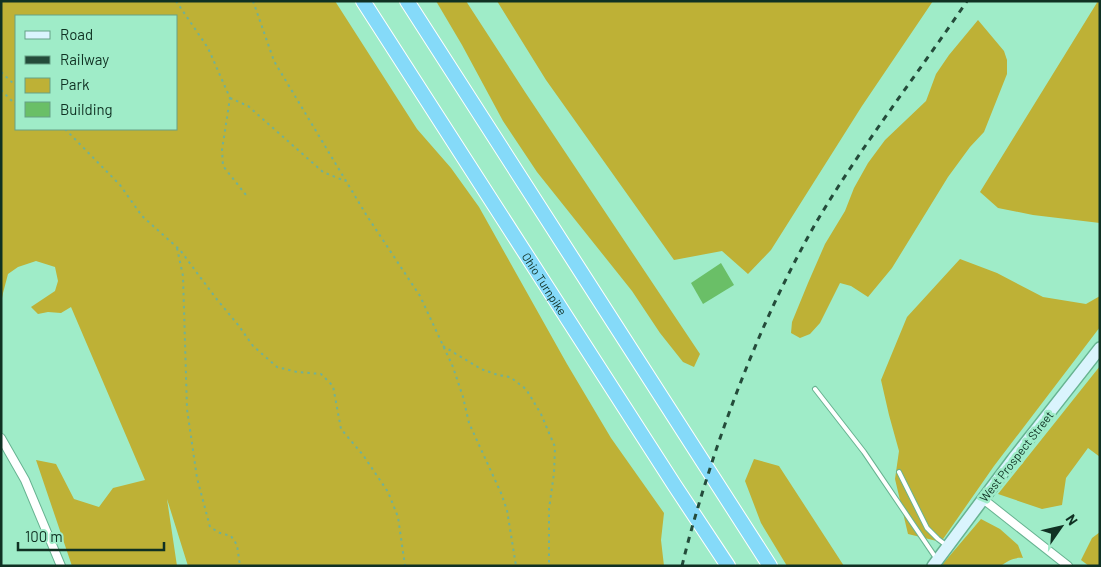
<svg xmlns="http://www.w3.org/2000/svg" width="1101" height="567" viewBox="0 0 1101 567" font-family="Barlow,sans-serif">
<style>
.green{fill:#beb136;fill-rule:evenodd}
.building{fill:#6abf67}
.lines{fill:none;stroke-linecap:round;stroke-linejoin:round}
.lane-casing{stroke:#67b391;stroke-width:6}
.street-casing{stroke:#67b391;stroke-width:10}
.secondary-casing{stroke:#67b391;stroke-width:14}
.highway-casing{stroke:#fff;stroke-width:16}
.path{stroke:#72b194;stroke-width:2;stroke-dasharray:2.5 4;stroke-linecap:butt}
.lane{stroke:#fff;stroke-width:4}
.street{stroke:#fff;stroke-width:8}
.secondary{stroke:#daf4fd;stroke-width:11}
.highway{stroke:#85daf9;stroke-width:14}
.rail{stroke:#244b3a;stroke-width:3;stroke-dasharray:6 6;stroke-linecap:butt}
.labels{text-anchor:middle;dominant-baseline:central;stroke-width:5;stroke-linejoin:round;paint-order:stroke}
.street-label{font-size:12px;fill:#103123;stroke:#9fecc8}
</style>
<rect width="100%" height="100%" fill="#9fecc8"/>
<path class="green" d="M1 1H335L417 129 451 168 479 207 567 364 611 438 664 513 661 540 664 566H188L167 499 177 566H72L36 460 56 464 74 499 99 507 113 488 145 480 71 307 61 313 48 312 38 314 31 307 55 291 58 281 55 267 36 261 18 267 8 274 3 293 1 303ZM176 16V129H16V16Z
M436 1H466L525 92 700 354 694 367 683 362 660 333 632 291 537 172 503 121 462 45Z
M497 1H933L862 106 771 250 748 274 722 251 674 260 546 80Z
M1098 1H1100V223L1033 215 998 208 980 192Z
M978 20 1004 51 1007 60V74L984 132 970 147 948 177 892 268 868 297 851 286 840 283 820 323 810 334 800 338 791 333 792 322 808 283 825 244 845 211 854 188 868 163 885 140 926 101 936 74 949 55Z
M960 259 997 273 1043 297 1086 304 1100 296V327L994 466 941 542 908 534 895 479 899 451 889 415 881 380 907 317Z
M1100 366V457L1088 448 1066 478 1062 505 1042 509 998 494Z
M754 459 779 466 844 566H787L761 523 745 481Z
M981 519 1000 529 1018 545 1023 558C1015 557 1007 561 1001 566H941Z
M1100 532V566H1089L1081 560 1092 538Z"/>
<path class="building" d="M721 263 734 285 703 304 691 283Z"/>
<g class="lines">
<g class="lane-casing">
<path id="lane" d="M815 389 864 452 936 558
M899 472 927 528 938 539 946 545"/>
</g>
<g class="street-casing">
<path id="street" d="M1 438 25 480 61 566
M983 499 1068 566"/>
</g>
<g class="secondary-casing">
<path id="secondary" d="M933 566 1013 459 1100 348"/>
</g>
<g class="highway-casing">
<g id="highway">
<path id="s1" d="M363 1 675 486 728 566"/>
<path d="M407 1 770 566"/>
</g>
</g>
<path class="path" d="M176 1 208 48 230 98 222 150 223 166 246 195
M253 1 274 61 367 216 420 296 453 367 463 397 469 423 501 493 507 510 516 566
M1 72 16 86
M1 90 16 105
M230 98 248 106 323 172 345 181
M65 129 120 185 142 216 180 250 215 297 239 326 253 346 277 367 297 372 321 374 333 386 341 429 363 455 388 492 398 517 405 566
M177 248 183 276 187 409 197 478 210 527 220 533 231 536 237 545 240 566
M443 346 481 369 498 375 510 377 526 389 541 414 555 447 554 473 549 509V566"/>
<use href="#lane" class="lane"/>
<use href="#street" class="street"/>
<use href="#secondary" class="secondary"/>
<use href="#highway" class="highway"/>
<path class="rail" d="M682 566C691 528 703 490 715 453 742 373 775 294 817 221 862 145 917 75 967 1"/>
</g>
<g class="labels">
<g class="street-label">
<text stroke="none"><textPath href="#s1" startOffset="336">Ohio Turnpike</textPath></text>
<text transform="translate(1016 456) rotate(-52)">West Prospect Street</text>
</g>
</g>
<rect width="1101" height="567" fill="none" stroke="#103123" stroke-width="5"/>
<rect x="15" y="15" width="162" height="115" fill="#9fecc8" stroke="#66a186"/>
<rect x="25" y="31" width="25" height="8" fill="#daf4fd" stroke="#66a186"/>
<text x="60" y="40" font-size="15" fill="#103123">Road</text>
<rect x="25" y="56" width="25" height="8" fill="#244b3a" stroke="#66a186"/>
<text x="60" y="65" font-size="15" fill="#103123">Railway</text>
<rect x="25" y="78" width="25" height="15" fill="#beb136" stroke="#66a186"/>
<text x="60" y="90" font-size="15" fill="#103123">Park</text>
<rect x="25" y="102" width="25" height="15" fill="#6abf67" stroke="#66a186"/>
<text x="60" y="115" font-size="15" fill="#103123">Building</text>
<g transform="translate(1061 527) rotate(56)" stroke="#9fecc8" stroke-width="4" paint-order="stroke">
<path d="M0-4L9 19L0 12L-9 19Z" fill="#103123"/>
<text y="-8" font-size="14" font-weight="bold" text-anchor="middle" fill="#103123">N</text>
</g>
<path d="M18 542v8h146v-8" fill="none" stroke="#103123" stroke-width="2.5"/>
<text x="25" y="542" font-size="15" fill="#103123" stroke="#9fecc8" stroke-width="4" paint-order="stroke">100 m</text>
</svg>
